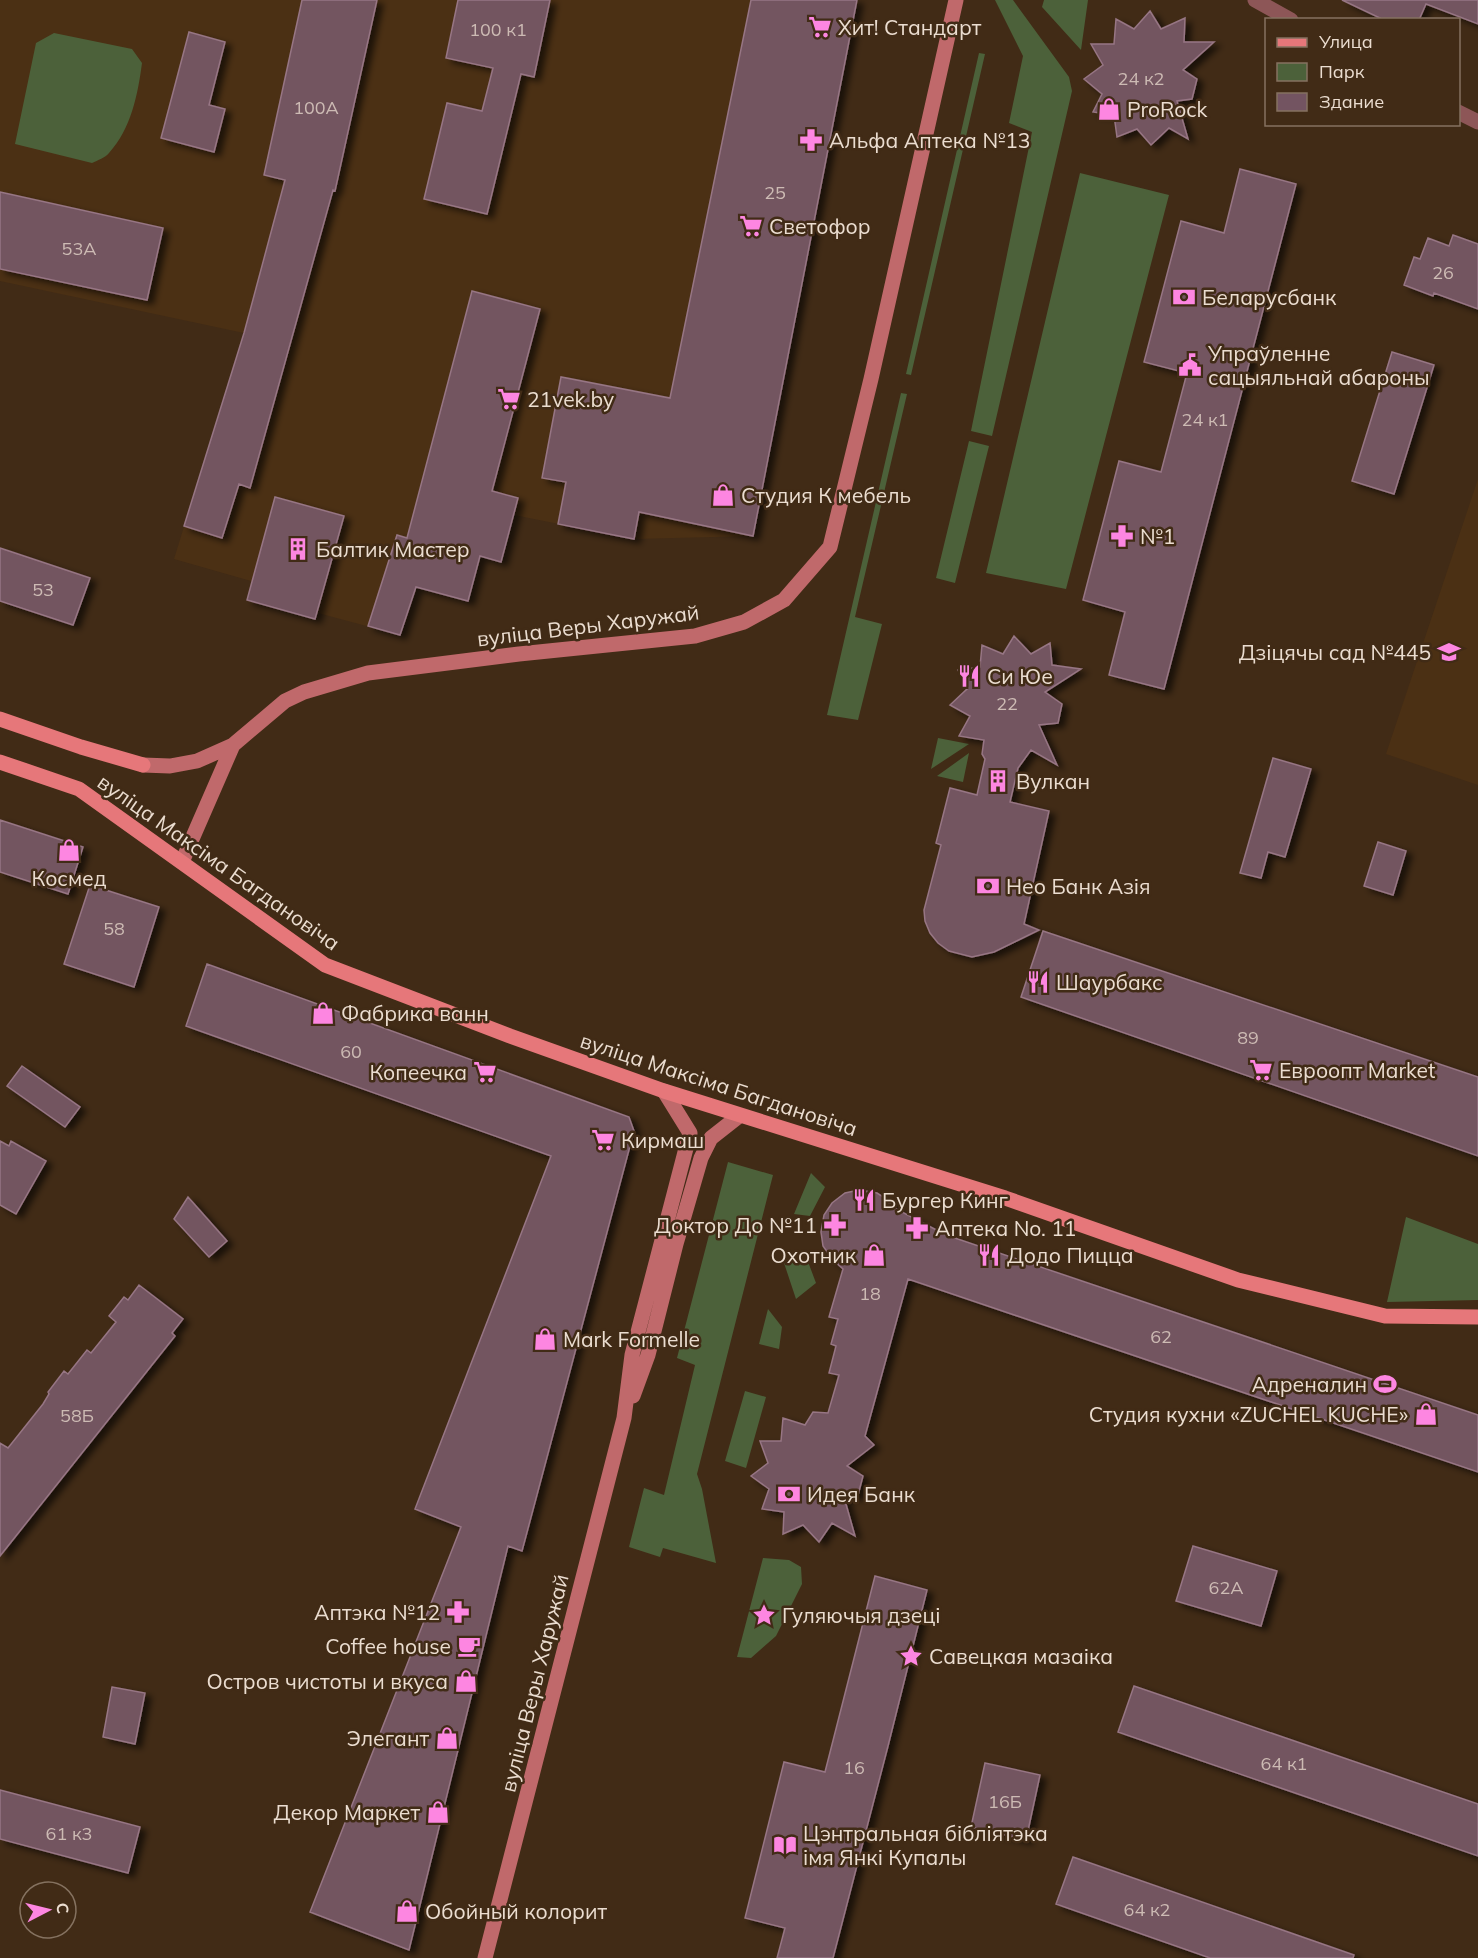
<svg xmlns="http://www.w3.org/2000/svg" width="1478" height="1958" viewBox="0 0 1478 1958" font-family="Mulish,sans-serif">
<style>
.built{fill:#4b3014}
.green{fill:#4c613a}
.building{fill:#735461;stroke:#977684;stroke-width:1.5;filter:url(#shadow)}
.lines{fill:none;stroke-linecap:round;stroke-linejoin:round}
.minor{stroke:#8d5657;stroke-width:15}
.secondary{stroke:#c0696b;stroke-width:15}
.primary{stroke:#e6777a;stroke-width:15}
.labels{text-anchor:middle;dominant-baseline:central;stroke-width:5;stroke-linejoin:round;paint-order:stroke}
.number-label{font-size:18px;fill:#cdbbb4}
.poi-label{font-size:21px;fill:#ebddd0;stroke:#412b16;text-anchor:start}
.street-label{font-size:21px;fill:#ebddd0;stroke:#412b16}
</style>
<defs>
<filter id="shadow"><feDropShadow dx="6" dy="4" stdDeviation="3" flood-color="#0009"/></filter>
</defs>
<rect width="100%" height="100%" fill="#412b16"/>
<path class="built" d="M0 0H857L753 536 634 539 514 515 501 562 480 557 416 587 400 635 318 613 315 619 247 600 251 581 174 559 244 333 0 281Z
M1478 479V785L1386 754Z"/>
<path class="green" d="M995 0H1013L1069 77 1072 91 992 436 971 431 1032 132 1009 123 1023 56Z
M1044 0H1088L1081 50 1042 7Z
M54 33 132 49 142 63C138 94 131 129 109 153 105 158 98 160 92 163L15 144 36 43Z
M979 53 985 54 911 375 906 374Z
M1080 173 1169 195 1066 589 986 573Z
M901 393 907 394 855 617 882 624 858 720 827 715Z
M969 441 989 446 955 583 936 578Z
M938 738 969 744 931 769Z
M969 753 963 782 937 776Z
M728 1162 773 1175 697 1474 702 1489 716 1563 663 1548 660 1557 629 1547 644 1488 664 1495 695 1365 677 1358Z
M811 1173 825 1187 810 1216 794 1214Z
M1406 1217 1478 1244V1300L1387 1302Z
M807 1259 816 1283 796 1299 783 1260Z
M768 1309 782 1327 779 1349 759 1344Z
M745 1391 766 1397 746 1468 725 1461Z
M763 1558 789 1560 801 1567 802 1584 776 1636 751 1658 737 1657Z"/>
<path class="building" d="M302 0H377L335 191 333 190 250 488 239 484 222 538 184 526 244 333 285 180 264 175Z
M458 0H550L534 77 521 74 487 214 424 199 447 103 482 111 493 68 446 58Z
M751 0H857L753 536 639 512 634 539 558 524 566 482 542 478 561 377 670 398Z
M1342 0H1478V24L1426 4 1419 20H1384Z
M1150 11 1161 29 1185 18 1184 42H1214L1183 70 1197 79 1192 99 1177 101 1188 139 1169 128 1151 145 1137 129 1117 137 1114 115 1093 112 1102 94 1084 79 1103 65 1091 44H1114L1116 19 1134 29Z
M189 32 225 42 209 105 225 109 214 152 161 138Z
M1240 169 1296 184 1164 689 1109 675 1125 612 1083 600 1119 461 1161 472 1187 373 1144 362 1181 221 1224 233Z
M0 192 163 228 147 300 0 269Z
M1453 235 1478 244V309L1434 293 1433 296 1404 285 1414 257 1420 259 1428 238 1449 246Z
M472 291 540 309 492 491 518 498 501 562 480 556 468 601 416 587 400 635 368 626 397 535 407 538Z
M1392 352 1434 365 1394 494 1352 481Z
M275 497 344 516 315 619 247 600Z
M0 548 90 578 73 625 0 601Z
M1014 636 1031 654 1050 643 1052 665 1081 669 1045 692 1062 704 1058 723 1039 725 1057 765 1031 750 1018 768 1010 802 1049 811 1024 924 1039 930 994 952 972 957 949 951 938 943 930 933 925 921 924 910 941 845 936 843 950 788 977 795 985 759 982 754 984 740 959 736 970 716 950 705 968 688 958 670 980 667 982 645 1003 654Z
M1273 758 1311 769 1285 857 1268 852 1261 878 1240 873Z
M0 820 83 847 68 894 0 872Z
M1378 842 1406 851 1393 895 1364 886Z
M90 885 159 907 134 987 64 964Z
M1043 931 1478 1077V1156L1021 997Z
M207 964 629 1117 634 1131 522 1551 508 1546 409 1950 310 1912 461 1527 415 1509 551 1156 186 1026Z
M22 1066 80 1107 65 1127 7 1086Z
M0 1141 9 1146 11 1141 46 1161 16 1214 0 1205Z
M859 1190 877 1193 888 1200 896 1209 946 1235 1478 1415V1472L908 1279 865 1436 874 1445 847 1466 863 1476 858 1495 844 1497 855 1536 832 1523 819 1542 803 1525 783 1534 784 1512 762 1509 769 1489 751 1476 768 1463 760 1441H781L783 1418 805 1425 813 1412 828 1413 839 1375 829 1373 836 1346 831 1344 838 1319 829 1317 843 1269 832 1259 823 1246 821 1232 824 1215 832 1203 845 1193Z
M188 1197 227 1241 209 1257 174 1219Z
M139 1285 183 1319 172 1333 175 1336 0 1556V1443L8 1448 43 1404 49 1394 48 1392 64 1371 68 1374 87 1350 91 1353 116 1322 109 1316 124 1297 128 1300Z
M1193 1546 1277 1571 1261 1626 1176 1601Z
M875 1576 927 1590 888 1746 833 1958H777L785 1928 745 1918 784 1762 825 1772Z
M1134 1686 1478 1804V1856L1118 1732Z
M112 1687 145 1693 135 1744 103 1737Z
M985 1763 1040 1775 1026 1840 971 1827Z
M0 1790 140 1827 128 1873 0 1839Z
M1073 1857 1354 1955 1353 1958H1210L1056 1904Z"/>
<g class="lines">
<path class="minor" d="M1255 0 1291 20
M1458 112 1478 122"/>
<path class="secondary" d="M143 765 170 766 197 761 233 745 285 701 304 692 368 673 519 654 695 636 744 622 784 600 830 547 871 379 956 0
M182 862 233 745
M633 1396 648 1355 676 1244 701 1158 711 1138 739 1116
M485 1958 624 1418 632 1355 690 1133 664 1091"/>
<path class="primary" d="M0 719 81 747 143 765
M0 762 79 789 325 965 510 1036 664 1091 1005 1198 1238 1280 1385 1316 1478 1317"/>
</g>
<defs>
<g id="supermarket-bare" transform="scale(1.8)"><path d="M-6-5.5h2.5l.6 2H6L4.5 2H-2.5L-4.4-4H-6ZM-1.5 3.2a1.3 1.3 0 1 0 .1 0ZM3 3.2a1.3 1.3 0 1 0 .1 0Z" fill="#fd86e1" stroke="#412b16" stroke-width="2.5" paint-order="stroke"/></g>
<g id="shop-bare" transform="scale(1.8)"><path d="M-5-2.5h2.3a2.7 3.5 0 0 1 5.4 0H5L5.5 6h-11ZM-1.5-2.5h3a1.5 2.3 0 0 0-3 0Z" fill="#fd86e1" stroke="#412b16" stroke-width="2.5" paint-order="stroke"/></g>
<g id="pharmacy-bare" transform="scale(1.8)"><path d="M-2-6h4v4h4v4h-4v4h-4v-4h-4v-4h4Z" fill="#fd86e1" stroke="#412b16" stroke-width="2.5" paint-order="stroke"/></g>
<g id="bank-bare" transform="scale(1.8)"><path d="M-6-4H6V4H-6ZM0-2.3a2.3 2.3 0 1 0 0 4.6a2.3 2.3 0 1 0 0-4.6Z" fill="#fd86e1" stroke="#412b16" stroke-width="2.5" paint-order="stroke"/></g>
<g id="civic-bare" transform="scale(1.8)"><path d="M-.6-6.5H3V-4.5H.6V-3L4-1V1h2V6H-6V1h2V-1L-.6-3ZM-1.2 2.5V6h2.4V2.5Z" fill="#fd86e1" stroke="#412b16" stroke-width="2.5" paint-order="stroke"/></g>
<g id="building-bare" transform="scale(1.8)"><path d="M-4-6H4V6H1V3H-1V6H-4ZM-2.5-4.3h1.7v1.8h-1.7ZM.8-4.3h1.7v1.8H.8ZM-2.5-1h1.7V.8h-1.7ZM.8-1h1.7V.8H.8Z" fill="#fd86e1" stroke="#412b16" stroke-width="2.5" paint-order="stroke"/></g>
<g id="school-bare" transform="scale(1.8)"><path d="M0-5L7-2L0 1L-7-2ZM-4 1L0 2.5L4 1V4Q0 6-4 4Z" fill="#fd86e1" stroke="#412b16" stroke-width="2.5" paint-order="stroke"/></g>
<g id="restaurant-bare" transform="scale(1.8)"><path d="M-5-6h1v4h1v-4h1v4h1v-4h1v5L-1.5 .5V6h-2V.5L-5-1ZM5-6V6H3V1.5H1.5Q1.5-4 5-6Z" fill="#fd86e1" stroke="#412b16" stroke-width="2.5" paint-order="stroke"/></g>
<g id="stadium-bare" transform="scale(1.8)"><path d="M0-5a6.5 5 0 1 0 0 10a6.5 5 0 1 0 0-10ZM-3.5-1.8h7v3.6h-7Z" fill="#fd86e1" stroke="#412b16" stroke-width="2.5" paint-order="stroke"/></g>
<g id="sight-bare" transform="scale(1.8)"><path d="M0-6L1.8-2.2L6-1.7L2.9 1.2L3.7 5.4L0 3.3L-3.7 5.4L-2.9 1.2L-6-1.7L-1.8-2.2Z" fill="#fd86e1" stroke="#412b16" stroke-width="2.5" paint-order="stroke"/></g>
<g id="cafe-bare" transform="scale(1.8)"><path d="M-5.5-4.5H6V0H3Q3 3.5 0 3.5H-2.5Q-5.5 3.5-5.5 0ZM3-3.2v2h1.7v-2ZM-6 4.5H4V6H-6Z" fill="#fd86e1" stroke="#412b16" stroke-width="2.5" paint-order="stroke"/></g>
<g id="library-bare" transform="scale(1.8)"><path d="M-6-4Q-3-5.5-.7-3.5V5Q-3 3-6 4ZM6-4Q3-5.5 .7-3.5V5Q3 3 6 4Z" fill="#fd86e1" stroke="#412b16" stroke-width="2.5" paint-order="stroke"/></g>
</defs>
<g fill-rule="evenodd">
<use href="#supermarket-bare" x="820" y="27"/>
<use href="#shop-bare" x="1109" y="109"/>
<use href="#pharmacy-bare" x="811" y="140"/>
<use href="#supermarket-bare" x="751" y="226"/>
<use href="#bank-bare" x="1184" y="297"/>
<use href="#civic-bare" x="1190" y="365"/>
<use href="#supermarket-bare" x="509" y="399"/>
<use href="#shop-bare" x="723" y="495"/>
<use href="#pharmacy-bare" x="1122" y="536"/>
<use href="#building-bare" x="298" y="549"/>
<use href="#school-bare" x="1449" y="652"/>
<use href="#restaurant-bare" x="969" y="676"/>
<use href="#building-bare" x="998" y="781"/>
<use href="#shop-bare" x="69" y="850"/>
<use href="#bank-bare" x="988" y="886"/>
<use href="#restaurant-bare" x="1038" y="982"/>
<use href="#shop-bare" x="323" y="1013"/>
<use href="#supermarket-bare" x="1261" y="1070"/>
<use href="#supermarket-bare" x="485" y="1072"/>
<use href="#supermarket-bare" x="603" y="1140"/>
<use href="#restaurant-bare" x="864" y="1200"/>
<use href="#pharmacy-bare" x="835" y="1225"/>
<use href="#pharmacy-bare" x="917" y="1228"/>
<use href="#shop-bare" x="874" y="1255"/>
<use href="#restaurant-bare" x="989" y="1255"/>
<use href="#shop-bare" x="545" y="1339"/>
<use href="#stadium-bare" x="1385" y="1384"/>
<use href="#shop-bare" x="1426" y="1414"/>
<use href="#bank-bare" x="789" y="1494"/>
<use href="#pharmacy-bare" x="458" y="1612"/>
<use href="#sight-bare" x="764" y="1615"/>
<use href="#cafe-bare" x="469" y="1646"/>
<use href="#sight-bare" x="911" y="1656"/>
<use href="#shop-bare" x="466" y="1681"/>
<use href="#shop-bare" x="447" y="1738"/>
<use href="#shop-bare" x="438" y="1812"/>
<use href="#library-bare" x="785" y="1845"/>
<use href="#shop-bare" x="407" y="1911"/>
</g>
<g class="labels">
<g class="number-label">
<text x="498" y="29">100 к1</text>
<text x="1141" y="78">24 к2</text>
<text x="316" y="107">100А</text>
<text x="775" y="192">25</text>
<text x="79" y="248">53А</text>
<text x="1443" y="272">26</text>
<text x="1205" y="419">24 к1</text>
<text x="43" y="589">53</text>
<text x="1007" y="703">22</text>
<text x="114" y="928">58</text>
<text x="1248" y="1037">89</text>
<text x="351" y="1051">60</text>
<text x="870" y="1293">18</text>
<text x="1161" y="1336">62</text>
<text x="77" y="1415">58Б</text>
<text x="1226" y="1587">62А</text>
<text x="1284" y="1763">64 к1</text>
<text x="854" y="1767">16</text>
<text x="1005" y="1801">16Б</text>
<text x="69" y="1833">61 к3</text>
<text x="1147" y="1909">64 к2</text>
</g>
<g class="poi-label">
<text x="838" y="27">Хит! Стандарт</text>
<text x="1127" y="109">ProRock</text>
<text x="829" y="140">Альфа Аптека №13</text>
<text x="769" y="226">Светофор</text>
<text x="1202" y="297">Беларусбанк</text>
<text x="1208" y="353">Упраўленне<tspan x="1208" dy="24">сацыяльнай абароны</tspan></text>
<text x="527" y="399">21vek.by</text>
<text x="741" y="495">Студия К мебель</text>
<text x="1140" y="536">№1</text>
<text x="316" y="549">Балтик Мастер</text>
<text x="1431" y="652" text-anchor="end">Дзіцячы сад №445</text>
<text x="987" y="676">Cи Юе</text>
<text x="1016" y="781">Вулкан</text>
<text x="69" y="878" text-anchor="middle">Космед</text>
<text x="1006" y="886">Нео Банк Азія</text>
<text x="1056" y="982">Шаурбакс</text>
<text x="341" y="1013">Фабрика ванн</text>
<text x="1279" y="1070">Евроопт Market</text>
<text x="467" y="1072" text-anchor="end">Копеечка</text>
<text x="621" y="1140">Кирмаш</text>
<text x="882" y="1200">Бургер Кинг</text>
<text x="817" y="1225" text-anchor="end">Доктор До №11</text>
<text x="935" y="1228">Аптека No. 11</text>
<text x="856" y="1255" text-anchor="end">Охотник</text>
<text x="1007" y="1255">Додо Пицца</text>
<text x="563" y="1339">Mark Formelle</text>
<text x="1367" y="1384" text-anchor="end">Адреналин</text>
<text x="1408" y="1414" text-anchor="end">Студия кухни «ZUCHEL KUCHE»</text>
<text x="807" y="1494">Идея Банк</text>
<text x="440" y="1612" text-anchor="end">Аптэка №12</text>
<text x="782" y="1615">Гуляючыя дзеці</text>
<text x="451" y="1646" text-anchor="end">Coffee house</text>
<text x="929" y="1656">Савецкая мазаіка</text>
<text x="448" y="1681" text-anchor="end">Остров чистоты и вкуса</text>
<text x="429" y="1738" text-anchor="end">Элегант</text>
<text x="420" y="1812" text-anchor="end">Декор Маркет</text>
<text x="803" y="1833">Цэнтральная бібліятэка<tspan x="803" dy="24">імя Янкі Купалы</tspan></text>
<text x="425" y="1911">Обойный колорит</text>
</g>
<g class="street-label">
<text transform="translate(588 625) rotate(-7)">вуліца Веры Харужай</text>
<text transform="translate(219 862) rotate(35)">вуліца Максіма Багдановіча</text>
<text transform="translate(719 1084) rotate(18)">вуліца Максіма Багдановіча</text>
<text transform="translate(534 1683) rotate(-76)">вуліца Веры Харужай</text>
</g>
</g>
<rect x="1265" y="18" width="195" height="108" fill="#412b16" stroke="#857260" stroke-width="1.5"/>
<rect x="1277" y="38" width="30" height="9" fill="#e6777a" stroke="#857260" stroke-width="1.5"/>
<text x="1319" y="48" font-size="18" fill="#ebddd0">Улица</text>
<rect x="1277" y="63" width="30" height="18" fill="#4c613a" stroke="#857260" stroke-width="1.5"/>
<text x="1319" y="78" font-size="18" fill="#ebddd0">Парк</text>
<rect x="1277" y="93" width="30" height="18" fill="#735461" stroke="#857260" stroke-width="1.5"/>
<text x="1319" y="108" font-size="18" fill="#ebddd0">Здание</text>
<g transform="translate(48 1910) rotate(83)"><circle r="28" fill="#412b16" stroke="#857260" stroke-width="1.5"/>
<path d="M0-4.5L10 22L0 15L-10 22Z" fill="#fd86e1"/>
<text y="-9" font-size="16" font-weight="bold" text-anchor="middle" fill="#ebddd0">С</text>
</g>
</svg>
